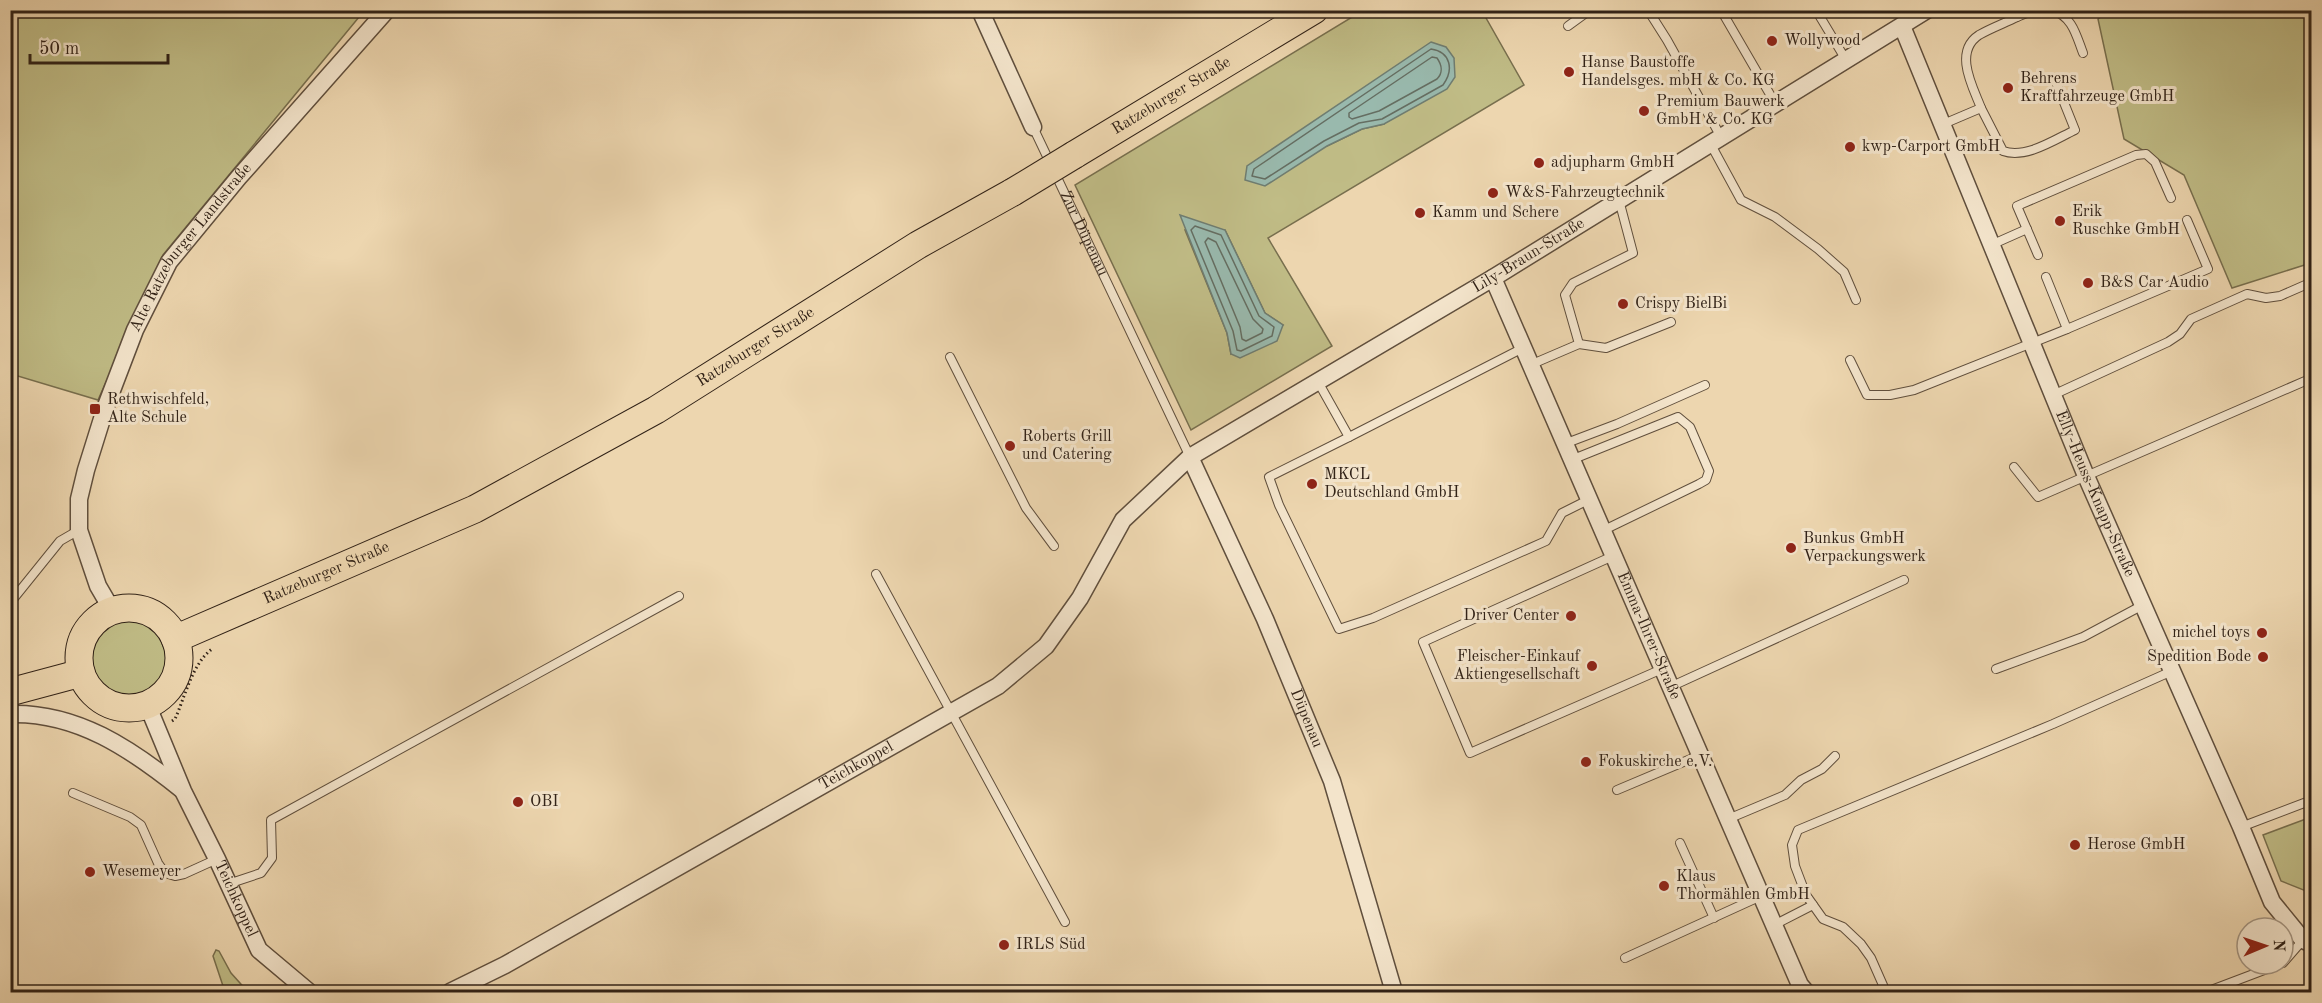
<svg xmlns="http://www.w3.org/2000/svg" width="2322" height="1003" viewBox="0 0 2322 1003" font-family="'Old Standard TT',serif">
<style>
.green{fill:#c0bc86;stroke:#786f4e;stroke-width:1.5;fill-rule:evenodd}
.water{fill:#99b9ad;stroke:#6f7d71;stroke-width:1.5}
.lines{fill:none;stroke-linecap:round;stroke-linejoin:round}
.shore{stroke:#656e62;stroke-width:1.5}
.service-casing{stroke:#604f3d;stroke-width:10}
.minor-casing{stroke:#604f3d;stroke-width:19}
.primary-casing{stroke:#312217;stroke-width:29}
.path{stroke:#312217;stroke-width:3;stroke-dasharray:1.5 3;stroke-linecap:butt}
.service{stroke:#f3e4cb;stroke-width:8}
.minor{stroke:#f3e4cb;stroke-width:16}
.primary{stroke:#edd6af;stroke-width:27}
.primary-bridge-casing{stroke:#312217;stroke-width:29;stroke-linecap:butt}
.primary-bridge{stroke:#edd6af;stroke-width:27}
.poi-dot{fill:#8f2418;stroke:#f3e4cb;stroke-width:2}
.labels{text-anchor:middle;dominant-baseline:central;stroke-width:6;stroke-linejoin:round;paint-order:stroke}
.poi-label{font-size:16px;fill:#312217;stroke:#f3e4cb;text-anchor:start}
.street-label{font-size:16px;fill:#312217;stroke:#f3e4cb}
</style>
<rect width="100%" height="100%" fill="#edd6af"/>
<filter id="stains"><feTurbulence type="fractalNoise" baseFrequency=".00333" numOctaves="4"/><feColorMatrix values="0 0 0 0 .2 0 0 0 0 .09 0 0 0 0 .02 0 0 0 .5 -.17"/></filter>
<radialGradient id="worn" r=".72"><stop offset=".6" stop-color="#630" stop-opacity="0"/><stop offset="1" stop-color="#630" stop-opacity=".3"/></radialGradient>
<path class="green" d="M2109 10 2311 11V263L2232 288 2184 175 2124 139 2098 19Z
M10 11H364L163 255 98 400 11 374Z
M1362 11H1482L1524 85 1268 238 1332 346 1191 430 1075 185ZM1454 58 1384 124 1362 129 1327 146ZM1185 230H1225L1265 313 1283 325 1231 354 1227 333Z
M90 658a38 38 0 1 1 76 0a38 38 0 1 1-76 0Z
M2311 817V893L2281 881 2263 835Z
M216 950 219 951 231 973 248 992 231 991 225 992 213 956Z"/>
<path class="water" d="M1431 42 1446 47 1454 58 1455 77 1447 89 1384 124 1362 129 1327 146 1265 186 1245 180 1247 166Z
M1180 215 1225 230 1265 313 1283 325 1277 341 1240 358 1231 354 1227 333Z"/>
<g class="lines">
<path class="shore" d="M1431 49C1451 52 1454 70 1443 85L1382 119 1359 123 1324 141 1265 179 1252 176 1254 169Z
M1432 57 1437 58C1442 65 1443 73 1437 79L1379 111 1352 119 1349 117V113Z
M1195 226 1221 235 1259 316 1274 327 1272 336 1241 351 1237 350 1233 331 1191 230Z
M1208 238 1216 242 1253 319 1263 329 1262 333 1246 341 1242 339 1240 327 1205 242Z"/>
<g class="service-casing">
<g id="service">
<path d="M1648 10 1667 40 1721 137"/>
<path d="M1721 10 1775 103"/>
<path d="M1816 10 1846 60"/>
<path d="M2052 10C2073 17 2076 35 2083 53"/>
<path d="M2017 17 2034 10"/>
<path d="M1568 26 1590 10"/>
<path d="M1981 108 2003 151C2026 159 2054 140 2075 130L2057 85"/>
<path d="M1941 125 1981 108C1973 87 1953 52 1979 35 1991 28 2005 23 2017 17L2014 10"/>
<path id="s1" d="M1033 127 1190 457"/>
<path d="M1710 143 1741 200 1775 217 1818 249 1844 272 1856 300"/>
<path d="M1991 245 2027 229"/>
<path d="M2038 255 2017 206 2136 155 2146 154 2155 162 2171 198"/>
<path d="M2067 329 2208 269 2187 220"/>
<path d="M1579 344 1606 348 1671 322"/>
<path d="M950 357 1026 508 1054 546"/>
<path d="M1850 360 1867 395H1890L1914 390 2067 329 2046 277"/>
<path d="M1530 365 1579 344 1565 295 1573 283 1633 253 1619 200"/>
<path d="M1317 380 1349 437 1523 348"/>
<path d="M2053 395 2168 342 2180 334 2191 319 2247 294 2266 298 2280 296 2312 282"/>
<path d="M1349 437 1269 477 1279 505 1339 629 1373 618 1546 541 1562 513 1588 500"/>
<path d="M1564 444 1617 424 1705 385"/>
<path d="M1571 460 1678 417 1690 427 1709 471 1706 480 1699 484 1602 531"/>
<path d="M2014 467 2038 497 2312 378"/>
<path d="M1613 556 1423 642 1470 753 1662 669"/>
<path d="M876 574 1065 922"/>
<path d="M10 603 60 541 79 530"/>
<path d="M1996 669 2083 637 2143 605"/>
<path d="M1670 687 1904 580"/>
<path d="M1617 790 1700 755"/>
<path d="M73 793 130 817 141 825 158 863 165 873 175 876 184 874 217 859"/>
<path d="M1728 819 1785 795 1801 780 1822 769 1835 756"/>
<path d="M2241 827 2312 800"/>
<path d="M1680 843 1714 918"/>
<path d="M228 884 261 873 272 858 271 820 679 596"/>
<path d="M1774 925 1813 905"/>
<path d="M1625 958 1761 896"/>
<path d="M2283 963 2303 940"/>
<path d="M1886 992 1871 958 1861 944 1843 927 1823 919 1806 895 1795 866 1792 845 1798 830 2053 724 2172 671"/>
<path d="M2206 992 2280 964"/>
</g>
</g>
<g class="minor-casing">
<g id="minor">
<path d="M980 10 1033 127"/>
<path id="s2" d="M1902 26 2086 476 2241 827 2272 902 2303 940 2312 944"/>
<path id="s3" d="M1493 278 1800 985 1806 992"/>
<path id="s4" d="M1190 457 1265 619 1332 781 1394 992"/>
<path id="s5" d="M112 610 98 586 79 530V499L86 470 106 406 135 330 169 262 239 177 387 10"/>
<path id="s6" d="M147 704 183 791 217 859 259 950 309 992"/>
<path d="M10 714C77 712 131 749 181 789"/>
<path id="s7" d="M450 992 505 965 998 686 1046 646 1080 598 1123 520 1190 457 1493 278 1927 10"/>
</g>
</g>
<g class="primary-casing">
<g id="primary">
<path id="s8" d="M1074 155 1314 10"/>
<circle cx="129" cy="658" r="50"/>
<path id="s9" d="M175 639 475 509 656 410 918 245 1013 192"/>
<path d="M10 692 81 673"/>
</g>
</g>
<path class="path" d="M172 721 175 719C185 697 192 664 212 649"/>
<use href="#service" class="service"/>
<use href="#minor" class="minor"/>
<use href="#primary" class="primary"/>
<g class="primary-bridge-casing">
<path id="primary-bridge" d="M1013 192 1074 155"/>
</g>
<use href="#primary-bridge" class="primary-bridge"/>
</g>
<g class="poi-dot">
<circle cx="1772" cy="41" r="6"/>
<circle cx="1569" cy="72" r="6"/>
<circle cx="2008" cy="88" r="6"/>
<circle cx="1644" cy="111" r="6"/>
<circle cx="1850" cy="147" r="6"/>
<circle cx="1539" cy="163" r="6"/>
<circle cx="1493" cy="193" r="6"/>
<circle cx="1420" cy="213" r="6"/>
<circle cx="2060" cy="221" r="6"/>
<circle cx="2088" cy="283" r="6"/>
<circle cx="1623" cy="304" r="6"/>
<rect x="89" y="403" width="12" height="12" rx="3"/>
<circle cx="1010" cy="446" r="6"/>
<circle cx="1312" cy="484" r="6"/>
<circle cx="1791" cy="548" r="6"/>
<circle cx="1571" cy="616" r="6"/>
<circle cx="2262" cy="633" r="6"/>
<circle cx="2263" cy="657" r="6"/>
<circle cx="1592" cy="666" r="6"/>
<circle cx="1586" cy="762" r="6"/>
<circle cx="518" cy="802" r="6"/>
<circle cx="2075" cy="845" r="6"/>
<circle cx="90" cy="872" r="6"/>
<circle cx="1664" cy="886" r="6"/>
<circle cx="1004" cy="945" r="6"/>
</g>
<g class="labels">
<g class="poi-label">
<text x="1784" y="41">Wollywood</text>
<text x="1581" y="63">Hanse Baustoffe<tspan x="1581" dy="18">Handelsges. mbH &amp; Co. KG</tspan></text>
<text x="2020" y="79">Behrens<tspan x="2020" dy="18">Kraftfahrzeuge GmbH</tspan></text>
<text x="1656" y="102">Premium Bauwerk<tspan x="1656" dy="18">GmbH &amp; Co. KG</tspan></text>
<text x="1862" y="147">kwp-Carport GmbH</text>
<text x="1551" y="163">adjupharm GmbH</text>
<text x="1505" y="193">W&amp;S-Fahrzeugtechnik</text>
<text x="2072" y="212">Erik<tspan x="2072" dy="18">Ruschke GmbH</tspan></text>
<text x="1432" y="213">Kamm und Schere</text>
<text x="2100" y="283">B&amp;S Car Audio</text>
<text x="1635" y="304">Crispy BielBi</text>
<text x="107" y="400">Rethwischfeld,<tspan x="107" dy="18">Alte Schule</tspan></text>
<text x="1022" y="437">Roberts Grill<tspan x="1022" dy="18">und Catering</tspan></text>
<text x="1324" y="475">MKCL<tspan x="1324" dy="18">Deutschland GmbH</tspan></text>
<text x="1803" y="539">Bunkus GmbH<tspan x="1803" dy="18">Verpackungswerk</tspan></text>
<text x="1559" y="616" text-anchor="end">Driver Center</text>
<text x="2250" y="633" text-anchor="end">michel toys</text>
<text x="1580" y="657" text-anchor="end">Fleischer-Einkauf<tspan x="1580" dy="18">Aktiengesellschaft</tspan></text>
<text x="2251" y="657" text-anchor="end">Spedition Bode</text>
<text x="1598" y="762">Fokuskirche e.V.</text>
<text x="530" y="802">OBI</text>
<text x="2087" y="845">Herose GmbH</text>
<text x="102" y="872">Wesemeyer</text>
<text x="1676" y="877">Klaus<tspan x="1676" dy="18">Thormählen GmbH</tspan></text>
<text x="1016" y="945">IRLS Süd</text>
</g>
<g class="street-label">
<text stroke="none"><textPath href="#s8" startOffset="114">Ratzeburger Straße</textPath></text>
<text stroke="none"><textPath href="#s1" startOffset="118">Zur Düpenau</textPath></text>
<text stroke="none"><textPath href="#s5" startOffset="396">Alte Ratzeburger Landstraße</textPath></text>
<text stroke="none"><textPath href="#s7" startOffset="1324">Lily-Braun-Straße</textPath></text>
<text stroke="none"><textPath href="#s9" startOffset="651">Ratzeburger Straße</textPath></text>
<text stroke="none"><textPath href="#s2" startOffset="506">Elly-Heuss-Knapp-Straße</textPath></text>
<text stroke="none"><textPath href="#s9" startOffset="165">Ratzeburger Straße</textPath></text>
<text stroke="none"><textPath href="#s3" startOffset="390">Emma-Ihrer-Straße</textPath></text>
<text stroke="none"><textPath href="#s4" startOffset="286">Düpenau</textPath></text>
<text stroke="none"><textPath href="#s7" startOffset="465">Teichkoppel</textPath></text>
<text stroke="none"><textPath href="#s6" startOffset="214">Teichkoppel</textPath></text>
</g>
</g>
<rect width="2322" height="1003" fill="none" stroke="#edd6af" stroke-width="36"/>
<rect x="12" y="12" width="2298" height="979" fill="none" stroke="#312217" stroke-width="3"/>
<rect x="18" y="18" width="2286" height="967" fill="none" stroke="#312217" stroke-width="1.5"/>
<g transform="translate(2265 946) rotate(88)"><circle r="28" fill="#f3e4cb" stroke="#a59683" stroke-width="1.5"/>
<path d="M0-4.5L10 22L0 15L-10 22Z" fill="#8f2418"/>
<text y="-9" font-size="16" font-weight="bold" text-anchor="middle" fill="#312217">N</text>
</g>
<path d="M30 54v9h138v-9" fill="none" stroke="#312217" stroke-width="3"/>
<text x="39" y="54" font-size="18" fill="#312217" stroke="#f3e4cb" stroke-width="4.5" paint-order="stroke">50 m</text>
<rect width="100%" height="100%" filter="url(#stains)"/>
<rect width="100%" height="100%" fill="url(#worn)"/>
</svg>
